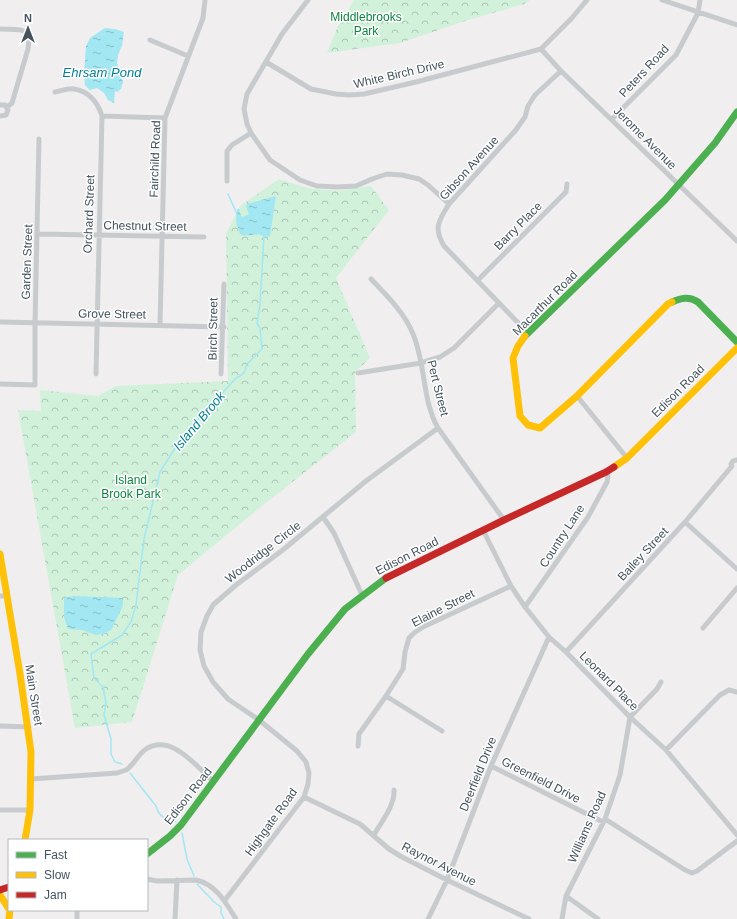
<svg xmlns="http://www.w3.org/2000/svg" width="737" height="919" viewBox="0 0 737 919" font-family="Helvetica,sans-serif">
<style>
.forest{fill:url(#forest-crowns)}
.water{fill:url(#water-ripples)}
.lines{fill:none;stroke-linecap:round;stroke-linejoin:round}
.stream{stroke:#a2e7f2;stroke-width:1.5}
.street{stroke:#c7cbce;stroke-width:5}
.fast{stroke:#4caf50;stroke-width:7}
.slow{stroke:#ffc107;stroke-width:7}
.jam{stroke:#c62828;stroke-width:7}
.labels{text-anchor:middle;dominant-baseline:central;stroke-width:3;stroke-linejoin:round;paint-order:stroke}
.park-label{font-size:12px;fill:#0e8441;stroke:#fff}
.street-label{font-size:12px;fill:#44535d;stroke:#fff}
.water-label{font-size:13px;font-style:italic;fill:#037f93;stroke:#fff}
</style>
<defs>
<pattern id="forest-crowns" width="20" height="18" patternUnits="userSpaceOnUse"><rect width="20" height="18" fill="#d1f1db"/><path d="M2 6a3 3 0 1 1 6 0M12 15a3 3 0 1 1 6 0" fill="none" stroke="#abc6b5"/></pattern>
<pattern id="water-ripples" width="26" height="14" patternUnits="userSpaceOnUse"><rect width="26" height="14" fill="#a2e7f2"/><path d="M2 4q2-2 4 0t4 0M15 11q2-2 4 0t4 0" fill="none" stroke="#86bec7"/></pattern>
</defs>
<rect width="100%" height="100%" fill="#f0eeef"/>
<path class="forest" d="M354 0H530L524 4 468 20 400 43 327 53 337 28Z
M279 179 307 188 336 191 371 186 389 210 336 278 370 358 355 372 356 432 258 509 178 575 132 722 75 728 18 410 41 411 40 390 98 396 116 386 228 381 226 234 240 206Z"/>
<path class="water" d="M105 28 115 29 124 32 122 46 118 55 117 63 123 82 121 89 117 92 115 91 114 103 108 100 104 93 97 88 90 90 85 85 84 74 86 46 90 38Z
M276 196 270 236C265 238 265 236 261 235 254 233 247 238 240 234L236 222 237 209H239L241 216 243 217 249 214 246 207 247 204Z
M73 596 123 598V606L111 630 104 634 96 635 82 630 68 629 64 617V598Z"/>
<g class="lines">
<path class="stream" d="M228 194 237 214
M122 764 115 762 111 754V739L104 715 106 703 103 687 94 678 91 654 122 635 131 622 136 605 144 539 160 472 182 437 236 378C242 375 246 373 246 365L262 349 260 328 257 323 260 304 264 236
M130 773 156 806C159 818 166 818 176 822
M182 833 187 859 194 876
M197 884 214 902 221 907V913L224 919"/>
<path class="street" d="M308 0 282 34 247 94 244 109 247 124 251 133 270 160 300 180 317 186 337 187 356 186 372 179 387 174 402 175 419 179 428 185 449 204
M662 0 737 25
M0 29C19 30 32 25 28 49L12 103 7 107
M150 40 188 56
M541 49 561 71 737 241
M541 49 571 19 587 0
M266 62 311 89 336 94 349 95 364 94 416 82 541 49
M55 92C61 91 68 88 74 89 89 91 98 103 102 116L96 374
M0 105H5L8 110 6 115 0 116
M102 116 165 118
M612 119 676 55 698 13 700 0
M227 181V151L232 145 251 133
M38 234 204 237
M371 279C387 296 404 312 413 334 426 365 422 400 438 428L504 520
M478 280 566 192 567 184
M0 322 224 327
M160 325 165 118 203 18 205 0
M528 333 444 246C433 228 439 220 449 204L515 131 525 117 528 106 535 95 561 71
M358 373 421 363 440 357 454 348 499 303
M221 374 224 284
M0 384 35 385V323L39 139
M577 396 627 458
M323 517 334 533 362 595
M685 522 737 569
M483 530 511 586 525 607 549 637 566 652 630 717 666 750 737 835
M0 596H7
M525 607 588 517 607 482 608 476 606 472
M703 628 737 588
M566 652 685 522 732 466 731 464 733 461 737 460
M386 696 442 731
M0 726 29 727
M358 746 359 734 386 696 403 669 405 652 409 638 414 633 423 627 511 586
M666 750 720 695 729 690 737 692
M491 766 603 822
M31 779 117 773C120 772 123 771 126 770 134 765 138 754 146 749 171 733 196 766 213 781
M304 797 360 824 389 849 402 857 447 880 529 919
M0 810H30
M605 819 685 870 692 873 697 871 737 841
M374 835C381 822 395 806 394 790
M147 879 157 881 196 880C216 884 226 903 236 919
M566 896 598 919
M225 900 304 797 308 784 309 773 306 762 297 751 259 720 228 699 213 682 204 666 200 650 201 632 207 616 213 605 236 585 284 549 366 481 438 428
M77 919V910
M175 919 177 880
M428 919 447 880 491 766 549 637
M562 919 566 896 605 819 620 775 630 717 657 689 661 682"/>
<path class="fast" d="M672 302C681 298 689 296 698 302L737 342
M525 336 665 200 715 143 737 112
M147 854 170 836 181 825 308 654 345 609 386 578"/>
<path class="slow" d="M525 336 518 346 513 358 520 416 528 425 540 428 577 396 668 304 672 302
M614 467 627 458 737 348
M0 554 20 674 31 752 30 810 25 840
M0 895 9 909
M9 919 10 910"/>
<path class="jam" d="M386 578 504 520 606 472 614 467
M0 890 9 887"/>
</g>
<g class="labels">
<g class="park-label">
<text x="366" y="17">Middlebrooks<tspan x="366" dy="14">Park</tspan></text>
<text x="131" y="480">Island<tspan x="131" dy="14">Brook Park</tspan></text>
</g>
<g class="street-label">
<text transform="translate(644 71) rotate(-47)">Peters Road</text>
<text transform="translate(399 74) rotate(-13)">White Birch Drive</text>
<text transform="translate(645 138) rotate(45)">Jerome Avenue</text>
<text transform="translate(155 159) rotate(-88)">Fairchild Road</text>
<text transform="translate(469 168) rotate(-48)">Gibson Avenue</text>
<text transform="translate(89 214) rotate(-88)">Orchard Street</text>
<text transform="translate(145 226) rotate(1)">Chestnut Street</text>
<text transform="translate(518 226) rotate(-45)">Barry Place</text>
<text transform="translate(27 262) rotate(-88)">Garden Street</text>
<text transform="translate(545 303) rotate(-45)">Macarthur Road</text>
<text transform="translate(112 314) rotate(1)">Grove Street</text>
<text transform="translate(213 329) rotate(-89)">Birch Street</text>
<text transform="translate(438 388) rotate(76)">Pert Street</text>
<text transform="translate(678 391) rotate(-45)">Edison Road</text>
<text transform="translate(562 536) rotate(-57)">Country Lane</text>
<text transform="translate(263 552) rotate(-38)">Woodridge Circle</text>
<text transform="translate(643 554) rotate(-47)">Bailey Street</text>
<text transform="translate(407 556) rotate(-27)">Edison Road</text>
<text transform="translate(443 608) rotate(-27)">Elaine Street</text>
<text transform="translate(609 681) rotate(45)">Leonard Place</text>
<text transform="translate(34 695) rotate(81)">Main Street</text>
<text transform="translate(478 774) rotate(-68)">Deerfield Drive</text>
<text transform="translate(541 780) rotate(27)">Greenfield Drive</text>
<text transform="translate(188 796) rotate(-52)">Edison Road</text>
<text transform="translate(271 822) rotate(-54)">Highgate Road</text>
<text transform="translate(587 827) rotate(-66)">Williams Road</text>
<text transform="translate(439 864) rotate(27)">Raynor Avenue</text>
</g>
<g class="water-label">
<text x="102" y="72">Ehrsam Pond</text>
<text transform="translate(199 421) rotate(-50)">Island Brook</text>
</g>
</g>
<rect x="8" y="839" width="140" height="72" fill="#ffffff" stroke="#b4babe"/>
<rect x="16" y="852" width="20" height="6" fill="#4caf50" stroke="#b4babe"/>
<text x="44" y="859" font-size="12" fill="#44535d">Fast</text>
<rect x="16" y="872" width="20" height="6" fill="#ffc107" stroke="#b4babe"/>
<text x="44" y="879" font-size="12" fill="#44535d">Slow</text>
<rect x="16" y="892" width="20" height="6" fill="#c62828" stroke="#b4babe"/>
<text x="44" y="899" font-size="12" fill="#44535d">Jam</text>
<g transform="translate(28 28)" stroke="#ffffff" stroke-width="3" paint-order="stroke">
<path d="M0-3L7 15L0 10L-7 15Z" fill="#44535d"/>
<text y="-6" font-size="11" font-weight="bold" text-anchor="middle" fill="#44535d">N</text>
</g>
</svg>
